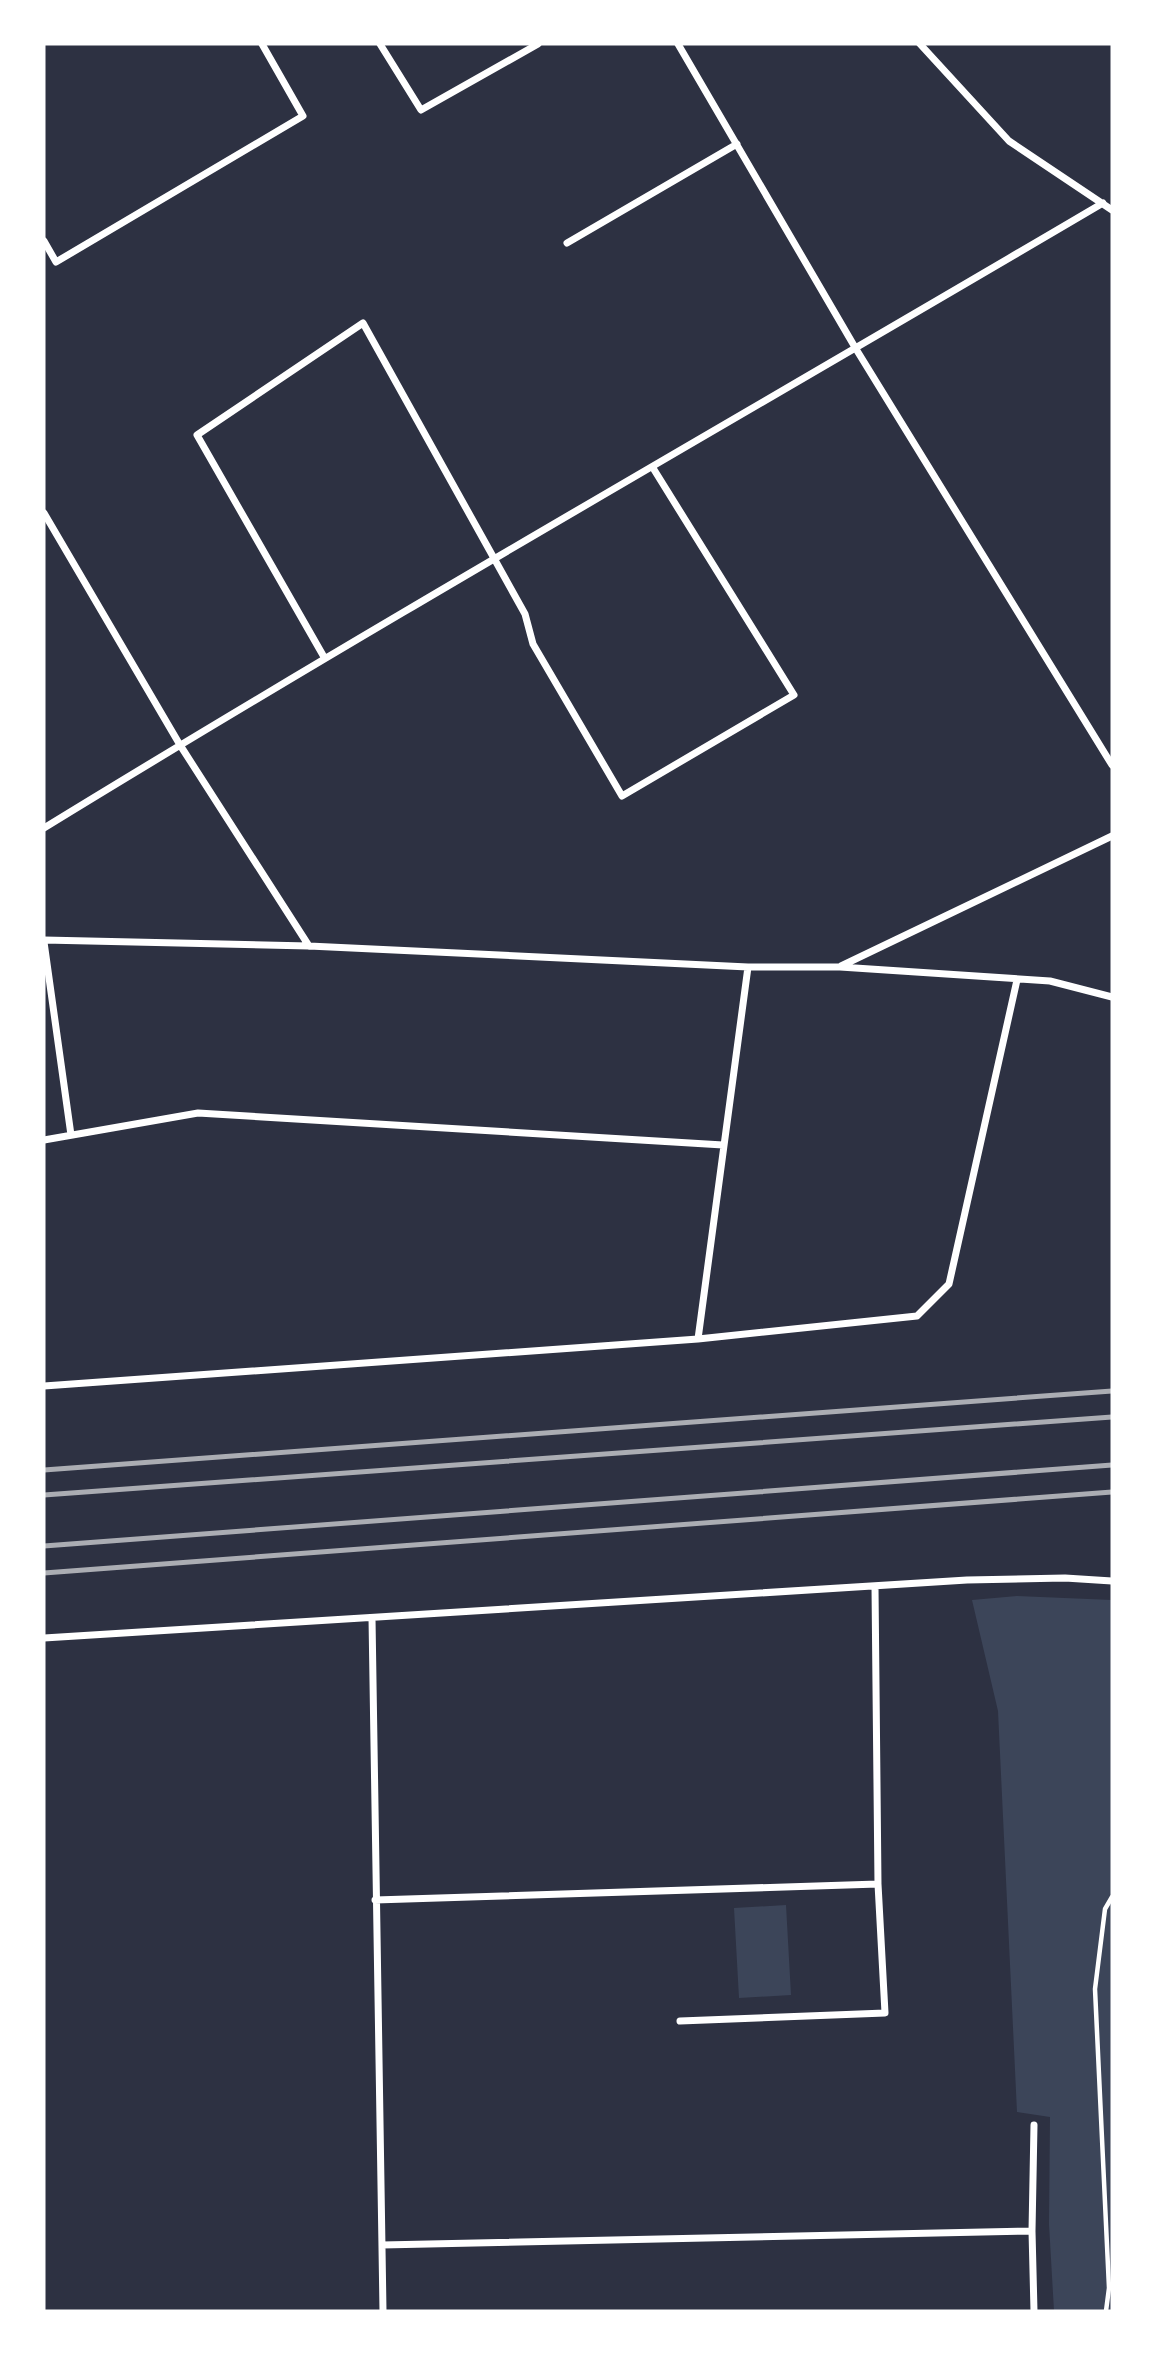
<svg xmlns="http://www.w3.org/2000/svg" width="1156" height="2355" viewBox="0 0 1156 2355" font-family="Overpass,sans-serif">
<style>
.green{fill:#3c4559}
.lines{fill:none;stroke-linecap:round;stroke-linejoin:round}
.path{stroke:#fff;stroke-width:4.5}
.minor{stroke:#fff;stroke-width:7}
.rail{stroke:#abadb3;stroke-width:5}
</style>
<rect width="100%" height="100%" fill="#2d3142"/>
<path class="green" d="M1017 1596 1112 1600V2311H1054L1049 2224 1050 2117 1017 2112 998 1711 972 1600Z
M786 1905 791 1995 739 1998 734 1908Z"/>
<g class="lines">
<path class="path" d="M1106 2311 1109 2288 1095 1989 1105 1909 1112 1897"/>
<path class="minor" d="M380 44 421 110 538 44
M678 44 856 349 1112 765
M920 44 1009 141 1112 210
M44 241 56 262 303 116 262 44
M567 243 737 144
M44 513 180 745 309 946
M324 657 197 435 363 323 525 614 533 644 622 796 794 695 653 468
M44 828C393 614 750 411 1103 203
M44 940 309 946 748 967H840L1050 981 1112 997
M44 942 71 1135
M841 966 1112 836
M44 1140 198 1113 723 1145
M698 1339 748 967
M44 1386 698 1339 917 1316 949 1284 1017 980
M372 1618 383 2311
M44 1638 967 1580 1065 1578 1112 1581
M375 1900 878 1884 875 1587
M680 2021 885 2013 878 1884
M1032 2231 1034 2125
M382 2245 1032 2231 1034 2311"/>
<path class="rail" d="M44 1470 1112 1391
M44 1495 1112 1417
M44 1546 1112 1465
M44 1573 1112 1492"/>
</g>
<rect width="1156" height="2355" fill="none" stroke="#ffffff" stroke-width="91"/>
</svg>
